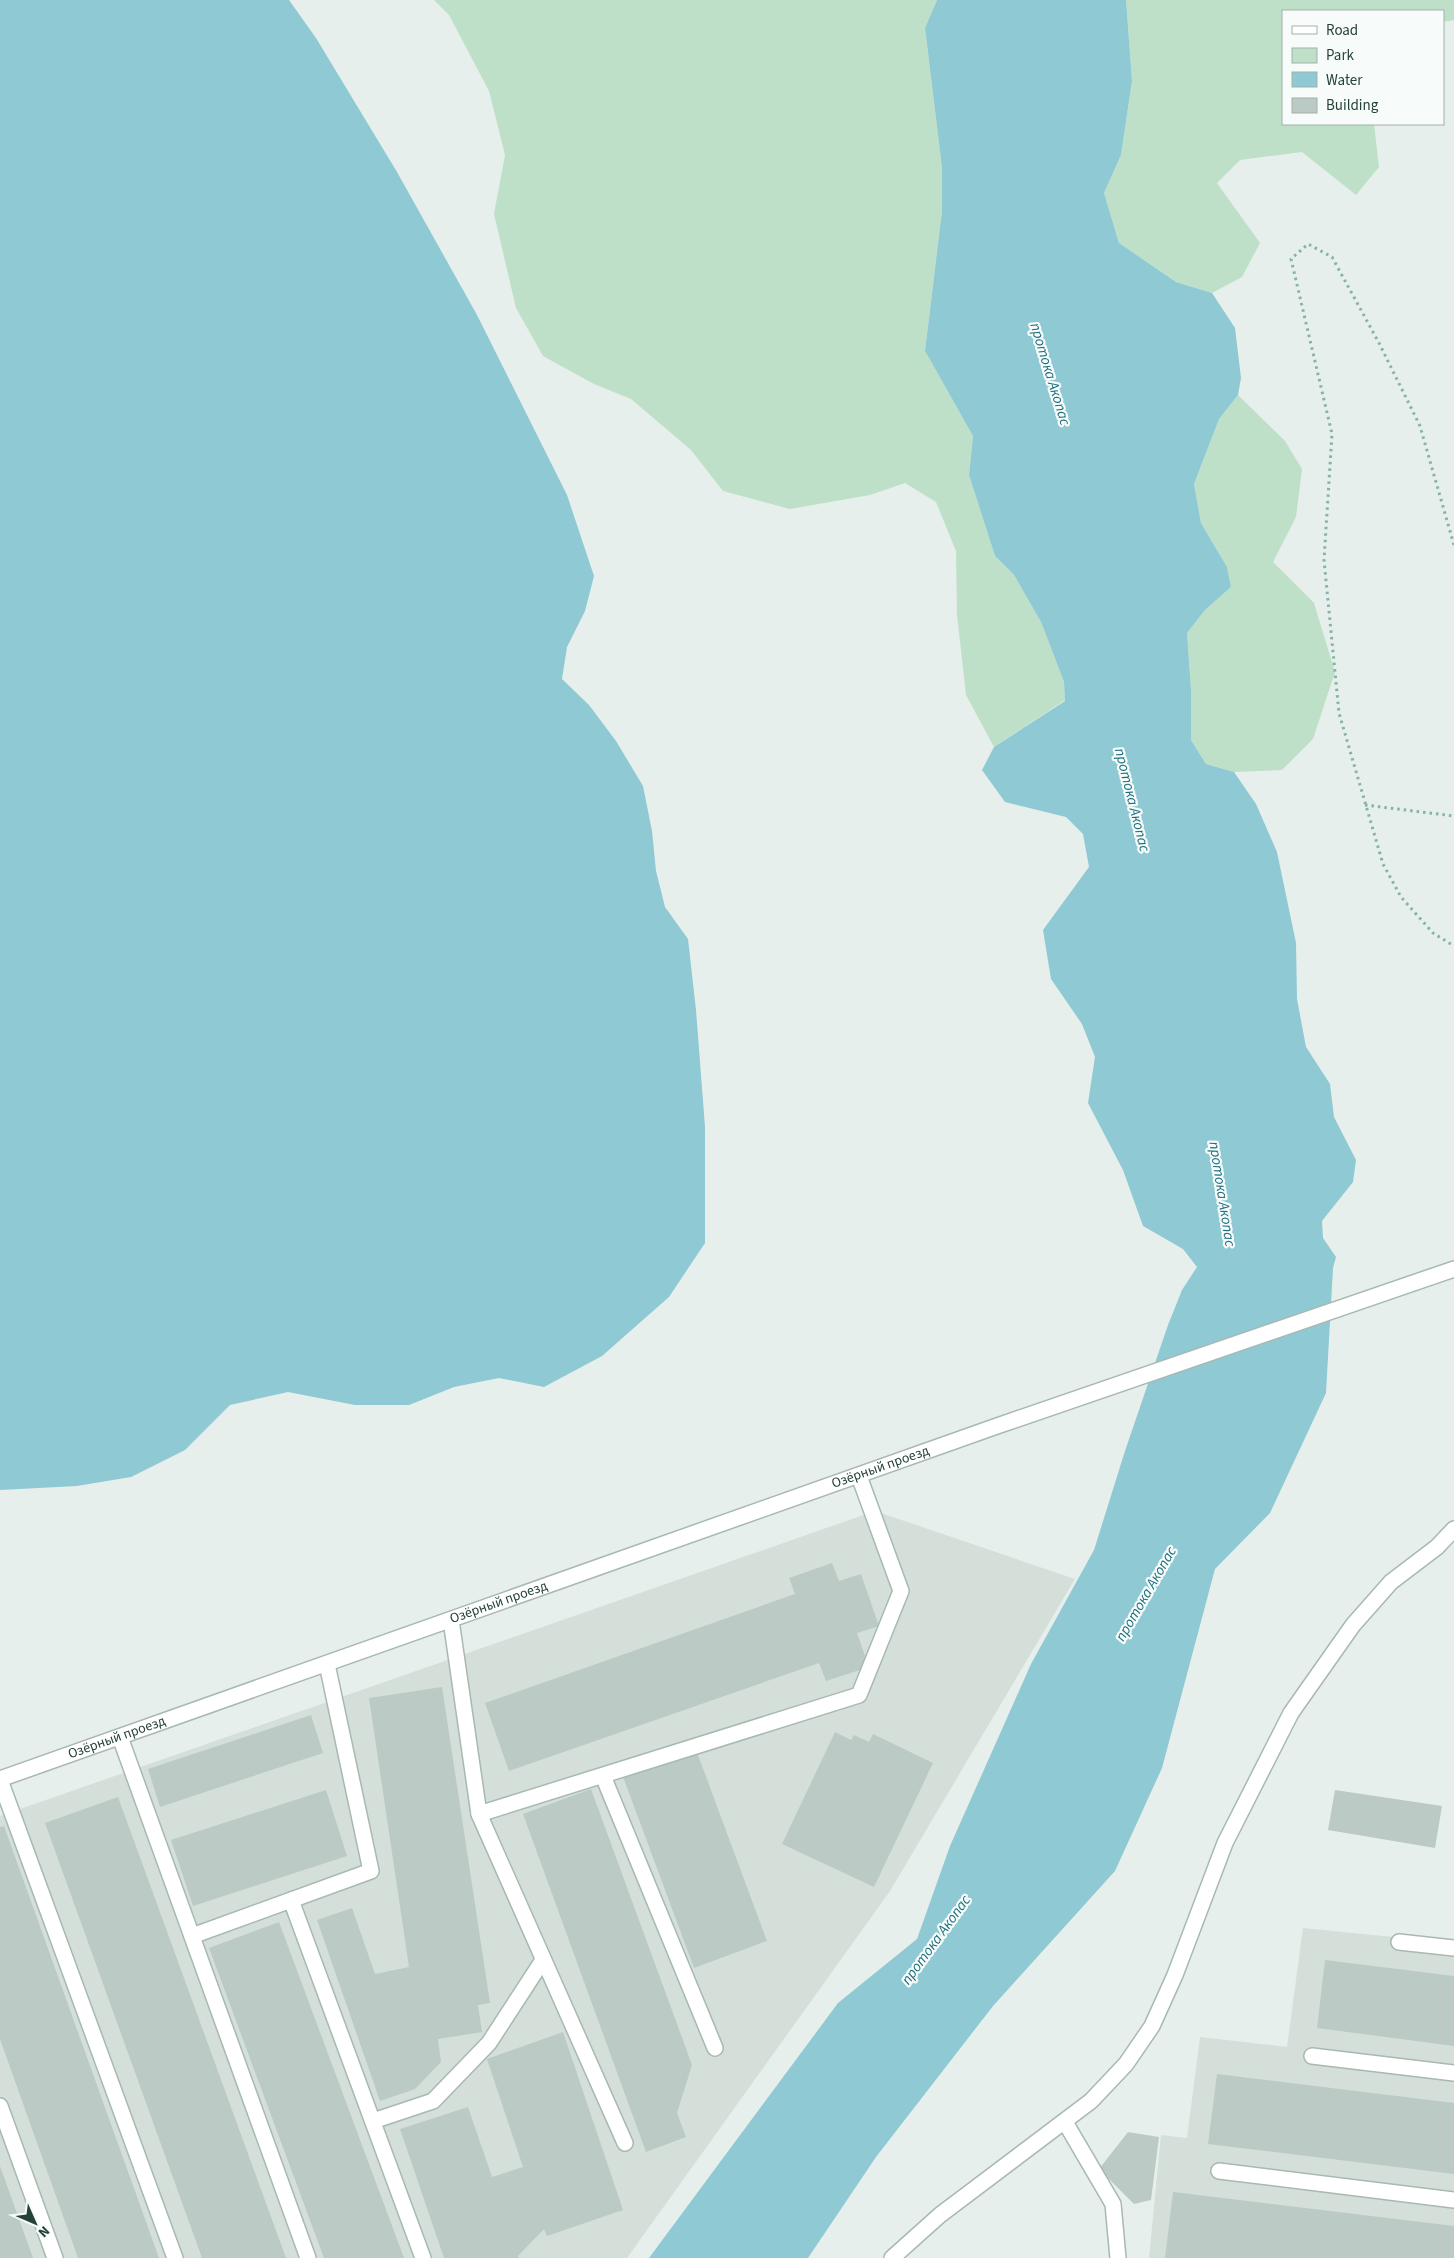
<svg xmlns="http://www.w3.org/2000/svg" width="1454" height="2258" viewBox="0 0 1454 2258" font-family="'Source Sans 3',sans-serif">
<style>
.built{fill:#d4dfda}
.green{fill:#bfe0c8}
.water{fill:#8ec9d4}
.building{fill:#bbcac4}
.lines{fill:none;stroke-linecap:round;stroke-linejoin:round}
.minor-casing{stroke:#a8b8b2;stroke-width:18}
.path{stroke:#86b3a5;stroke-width:3;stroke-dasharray:2.5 4;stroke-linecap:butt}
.minor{stroke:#fff;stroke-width:15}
.labels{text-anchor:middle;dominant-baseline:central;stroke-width:4.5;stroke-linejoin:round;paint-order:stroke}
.street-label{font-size:14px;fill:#24423a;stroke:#f7fbf9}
.water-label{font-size:15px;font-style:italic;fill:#1c6f80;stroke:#f7fbf9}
</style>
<rect width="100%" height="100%" fill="#e6efeb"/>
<path class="built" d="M875 1511 1075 1579 890 1891 627 2258H0V1816Z
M1303 1928 1454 1943V2258H1149L1161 2135 1187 2138 1200 2037 1287 2047Z"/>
<path class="green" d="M434 0H937L925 28 942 168V211L925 351 973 436 969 475 995 556 1014 575 1041 622 1064 682 1065 700 994 747 966 695 957 615 956 551 936 502 905 483 870 495 790 509 723 491 691 450 631 399 594 384 543 356 516 308 494 214 505 155 489 91 449 15Z
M1126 0H1454V20L1443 22V11H1283V124H1374L1379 167 1356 195 1302 152 1240 160 1217 183 1260 243 1242 277 1212 293 1176 282 1119 243 1104 193 1121 155 1132 81Z
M1238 395 1285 441 1302 469 1296 517 1273 562 1314 603 1335 672 1313 739 1282 770 1234 772 1206 764 1191 740V690L1187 633 1205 610 1231 587 1227 567 1201 523 1194 484 1219 419Z"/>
<path class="water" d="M0 0H289L316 38 397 172 477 315 567 495 594 576 585 611 567 647 562 679 589 705 616 741 643 786 652 831 656 871 665 907 688 939 696 1010 705 1127V1243L669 1297 602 1356 544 1387 499 1378 454 1387 409 1405H355L288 1392 230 1405 185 1450 131 1477 77 1486 0 1490Z
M937 0H1126L1132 81 1121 155 1104 193 1119 243 1176 282 1212 293 1235 328 1241 378 1238 395 1219 419 1194 484 1201 523 1227 567 1231 587 1205 610 1187 633 1191 690V740L1206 764 1234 772 1256 804 1277 852 1296 943 1297 999 1306 1047 1330 1084 1334 1117 1356 1160 1353 1182 1322 1221 1323 1238 1336 1257 1333 1268 1326 1393 1270 1513 1215 1569 1162 1768 1115 1871 993 2006 876 2157 808 2258H649L838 2003 917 1939 950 1846 1031 1664 1094 1550 1125 1451 1168 1325 1182 1290 1197 1267 1183 1249 1143 1226 1123 1170 1088 1103 1095 1057 1082 1024 1051 979 1043 930 1089 867 1083 834 1066 817 1005 802 982 770 994 747 1065 701 1064 682 1041 622 1014 575 995 556 969 475 973 436 925 351 942 211V168L925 28Z"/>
<path class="building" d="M832 1563 839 1581 861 1574 879 1626 857 1633 869 1667 826 1681 819 1663 509 1771 485 1703 795 1594 789 1578Z
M442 1687 490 2003 478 2005 482 2032 438 2039 441 2062 415 2089 380 2101 317 1920 352 1908 375 1974 409 1967 369 1698Z
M311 1715 323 1753 160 1807 148 1769Z
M835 1732 851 1740 854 1735 869 1742 873 1734 933 1763 874 1887 782 1844Z
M695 1747 767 1941 694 1968 622 1774Z
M591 1789 692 2065 677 2113 686 2137 646 2152 523 1814Z
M326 1790 347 1856 193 1906 171 1840Z
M1335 1790 1442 1806 1435 1848 1328 1830Z
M118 1797 286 2258H202L45 1823Z
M4 1826 159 2258H78L0 2039V1827Z
M279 1922 404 2258H324L209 1948Z
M1325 1960 1454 1976V2046L1317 2028Z
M563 2032 623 2210 547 2236 544 2229 518 2256 519 2258H444L400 2129 468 2107 492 2177 523 2167 487 2059Z
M1217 2074 1454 2103V2174L1208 2144Z
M1128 2132 1159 2137 1151 2200 1134 2204 1099 2169Z
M0 2166 33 2258H0Z
M1173 2192 1454 2226V2258H1165Z"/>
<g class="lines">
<g class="minor-casing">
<g id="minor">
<path d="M451 1620 479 1814 859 1695 901 1591 859 1476"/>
<path d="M120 1737 308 2258"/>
<path d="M603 1776 715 2048"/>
<path id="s1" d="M0 1779 997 1426 1454 1269"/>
<path d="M0 1780 175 2258"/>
<path d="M479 1814 625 2143"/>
<path d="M291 1900 423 2258"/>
<path d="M192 1936 371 1871 327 1664"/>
<path d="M1399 1942 1454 1948"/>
<path d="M1312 2056 1454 2073"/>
<path d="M0 2106 55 2258"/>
<path d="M373 2121 433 2101 489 2043 543 1960"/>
<path d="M1065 2122 1113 2204 1118 2258"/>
<path d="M1219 2171 1454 2200"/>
<path d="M892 2258 940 2215 1091 2101 1126 2064 1152 2026 1175 1975 1225 1843 1291 1713 1353 1625 1391 1582 1437 1547 1454 1529"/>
</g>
</g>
<path class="path" d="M1454 545 1420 426 1379 343 1332 257 1308 244 1291 259 1332 434 1324 560 1339 713 1383 864 1401 897 1433 933 1454 946
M1365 805 1454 816"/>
<use href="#minor" class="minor"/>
</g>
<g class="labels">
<g class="street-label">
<text stroke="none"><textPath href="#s1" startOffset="934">Озёрный проезд</textPath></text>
<text stroke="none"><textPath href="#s1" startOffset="529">Озёрный проезд</textPath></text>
<text stroke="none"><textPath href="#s1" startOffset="124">Озёрный проезд</textPath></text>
</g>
<g class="water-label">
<text transform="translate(1050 374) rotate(73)">протока Акопас</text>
<text transform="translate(1132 800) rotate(76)">протока Акопас</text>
<text transform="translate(1222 1194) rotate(81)">протока Акопас</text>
<text transform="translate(1146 1594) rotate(-60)">протока Акопас</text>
<text transform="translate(936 1940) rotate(-54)">протока Акопас</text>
</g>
</g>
<rect x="1282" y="10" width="162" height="115" fill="#f7fbf9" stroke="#a3b1ad"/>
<rect x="1292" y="26" width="25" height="8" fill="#ffffff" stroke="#a3b1ad"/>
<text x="1326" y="35" font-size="15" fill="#24423a">Road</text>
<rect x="1292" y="48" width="25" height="15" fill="#bfe0c8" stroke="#a3b1ad"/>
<text x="1326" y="60" font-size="15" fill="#24423a">Park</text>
<rect x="1292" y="72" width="25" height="15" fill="#8ec9d4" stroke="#a3b1ad"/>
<text x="1326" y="85" font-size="15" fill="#24423a">Water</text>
<rect x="1292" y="98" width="25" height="15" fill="#bbcac4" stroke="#a3b1ad"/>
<text x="1326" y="110" font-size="15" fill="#24423a">Building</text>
<g transform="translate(35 2223) rotate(135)" stroke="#f7fbf9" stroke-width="4" paint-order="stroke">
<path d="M0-4L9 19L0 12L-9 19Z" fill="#24423a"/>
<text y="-8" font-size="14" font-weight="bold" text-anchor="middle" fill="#24423a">N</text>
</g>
</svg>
